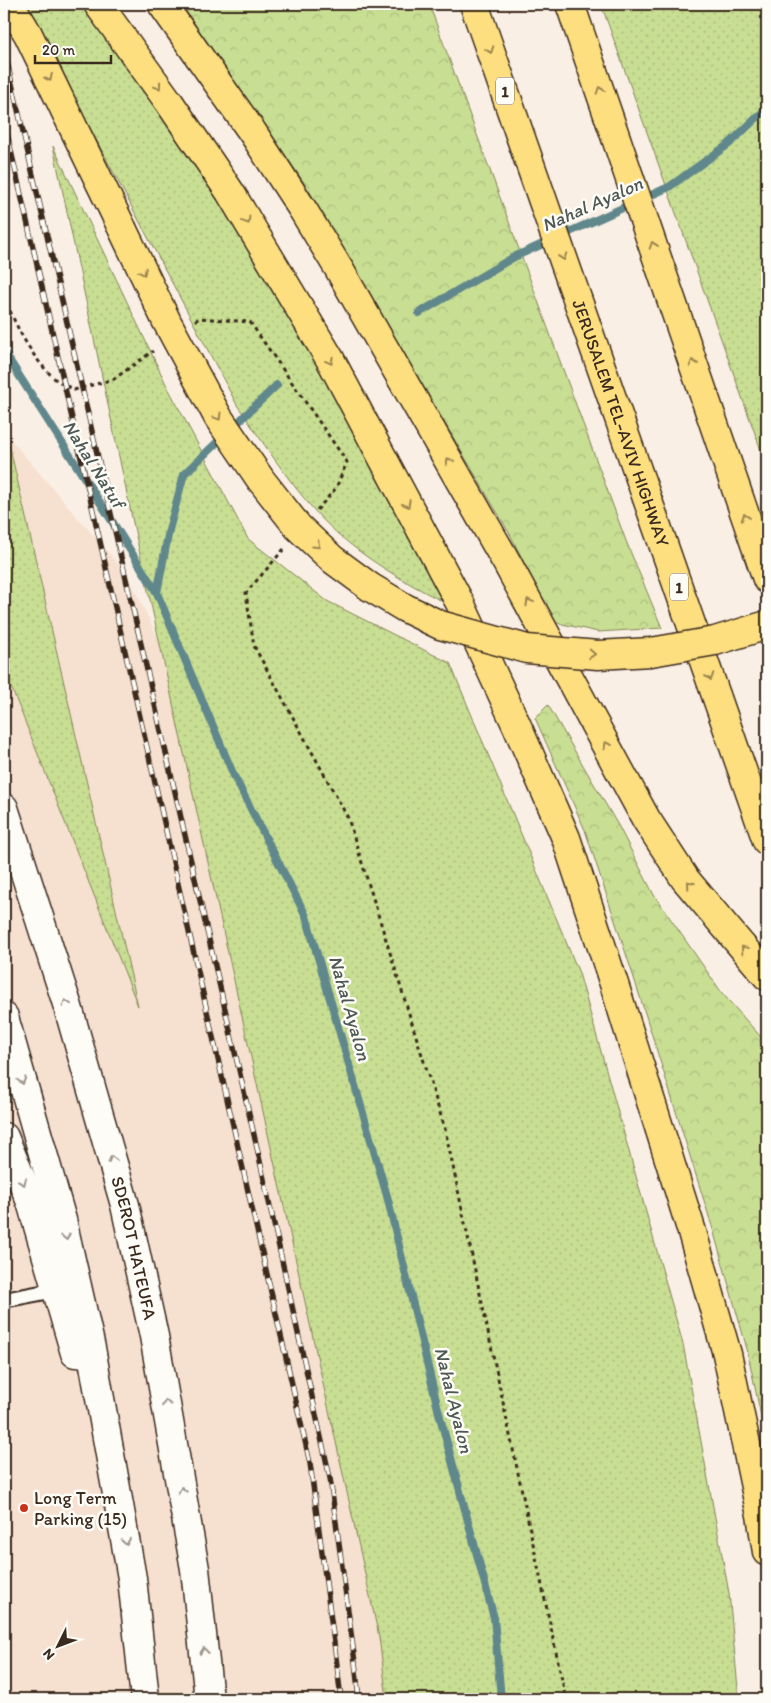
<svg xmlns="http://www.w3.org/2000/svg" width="771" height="1703" viewBox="0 0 771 1703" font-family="Itim,sans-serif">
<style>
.built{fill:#f6e0cf}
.grass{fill:url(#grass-dots);stroke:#828458}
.forest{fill:url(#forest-crowns);stroke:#828458}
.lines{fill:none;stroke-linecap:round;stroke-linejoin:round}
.stream{stroke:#60888c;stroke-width:8}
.service-casing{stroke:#3b2a1e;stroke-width:18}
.secondary-casing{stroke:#3b2a1e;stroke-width:31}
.motorway-casing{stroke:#3b2a1e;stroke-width:31}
.path{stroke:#3b2a1e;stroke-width:3;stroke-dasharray:4 4;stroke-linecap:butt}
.service{stroke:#fdfcf7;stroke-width:14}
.secondary{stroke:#fdfcf7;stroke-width:28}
.motorway{stroke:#fddf80;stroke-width:28}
.rail-casing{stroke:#3b2a1e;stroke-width:5.5}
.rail{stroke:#fdfcf7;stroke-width:4;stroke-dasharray:11;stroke-linecap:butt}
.motorway-bridge-casing{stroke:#3b2a1e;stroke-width:31;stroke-linecap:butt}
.motorway-bridge{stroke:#fddf80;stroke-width:28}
.oneway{stroke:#9c844f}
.oneway2{stroke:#9c938a}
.poi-dot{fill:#c8321e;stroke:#fdfcf7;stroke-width:2}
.labels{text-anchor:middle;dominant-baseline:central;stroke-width:5;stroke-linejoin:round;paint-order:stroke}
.shield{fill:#fdfcf7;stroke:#75695f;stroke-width:1}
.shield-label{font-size:16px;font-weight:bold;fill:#3b2a1e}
.street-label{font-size:18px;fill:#3b2a1e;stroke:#fdfcf7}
.poi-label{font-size:18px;fill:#3b2a1e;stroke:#fdfcf7;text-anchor:start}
.water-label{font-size:19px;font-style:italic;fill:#4e5955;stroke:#fdfcf7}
</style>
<defs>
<pattern id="grass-dots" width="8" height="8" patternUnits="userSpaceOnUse" patternTransform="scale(1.25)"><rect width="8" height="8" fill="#c8de93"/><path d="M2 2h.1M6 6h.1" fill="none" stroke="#adbf7e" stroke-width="1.8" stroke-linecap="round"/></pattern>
<pattern id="forest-crowns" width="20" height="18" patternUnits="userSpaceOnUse" patternTransform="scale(1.25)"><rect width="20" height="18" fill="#c8de93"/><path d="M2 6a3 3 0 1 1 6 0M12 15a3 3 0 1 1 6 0" fill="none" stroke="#adbf7e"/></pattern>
</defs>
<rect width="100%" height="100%" fill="#faefe5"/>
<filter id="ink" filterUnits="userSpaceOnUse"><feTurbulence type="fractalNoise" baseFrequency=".02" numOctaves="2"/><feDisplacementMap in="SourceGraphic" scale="10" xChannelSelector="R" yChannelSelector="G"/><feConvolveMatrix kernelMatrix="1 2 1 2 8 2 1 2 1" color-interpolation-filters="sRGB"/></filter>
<g filter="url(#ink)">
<path class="built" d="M4 432 129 577 296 933 491 1699H4Z"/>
<path class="grass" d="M24 4H84L116 44 218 192 297 320 448 604C400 580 350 551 314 510 286 478 262 441 237 405Z
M601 4H767V467Z
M53 146 166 384 248 539 327 601 450 663 579 973 683 1344 729 1593 739 1699H387L379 1637 134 527Z
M4 422 138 1006 16 699 4 671Z"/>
<path class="forest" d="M181 4H429L626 541 662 628 598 632 553 622 511 536 305 184Z
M548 705 619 827 654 895 722 993 767 1044V1445L747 1349 712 1226 634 978 585 830 535 718Z"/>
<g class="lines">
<path class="stream" d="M419 313 514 257 669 187 729 144 767 108
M4 352 110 518 157 593
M277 385 184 474 169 530 157 593 234 776 306 916 387 1196 439 1413 494 1618 501 1699"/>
<g class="service-casing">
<path id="service" d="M4 1300 56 1290"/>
</g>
<g class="secondary-casing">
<g id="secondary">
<path id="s1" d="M4 808 68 1007 125 1205 154 1336 195 1569 209 1699"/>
<path d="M4 1017 62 1220 91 1348 132 1578 145 1699"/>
<path d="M4 1137 31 1202 75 1353"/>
</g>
</g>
<g class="motorway-casing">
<g id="motorway">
<path d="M10 4 28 34 122 228"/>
<path d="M98 4 169 102 230 192 330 359 460 603 517 726 566 838 614 984 692 1232 727 1354 761 1515 767 1552"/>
<path d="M162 4 253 133 303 210 339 269 507 563 646 819 685 879 767 976"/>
<path id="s2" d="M474 4 767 841"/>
<path d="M570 4 767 579"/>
</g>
</g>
<path class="path" d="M766 211 767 212
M4 296C15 325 31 357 54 378 59 383 68 386 74 390L114 379 153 351
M195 321 199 318 250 322 347 462 336 488 317 510
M284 549 246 593 254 646 348 818 445 1129 566 1699"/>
<use href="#service" class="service"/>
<use href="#secondary" class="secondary"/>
<use href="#motorway" class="motorway"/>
<g class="rail-casing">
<path id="rail" d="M4 49 260 1161 330 1478 355 1662 359 1699
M4 120 310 1463 337 1665 341 1699"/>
</g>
<use href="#rail" class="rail"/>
<g class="motorway-bridge-casing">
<path id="motorway-bridge" d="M122 228 167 322 218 417 261 480 298 527 332 559 370 587 405 608 440 625 527 649 598 655 651 652 715 641 767 625"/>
</g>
<use href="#motorway-bridge" class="motorway-bridge"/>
</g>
<defs><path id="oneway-chevron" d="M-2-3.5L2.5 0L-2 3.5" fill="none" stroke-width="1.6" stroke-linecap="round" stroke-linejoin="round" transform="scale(1.25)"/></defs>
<g class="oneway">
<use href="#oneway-chevron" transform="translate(490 50) rotate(71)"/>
<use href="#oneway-chevron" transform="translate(49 78) rotate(64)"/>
<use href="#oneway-chevron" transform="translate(158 86) rotate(54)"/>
<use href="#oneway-chevron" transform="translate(600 90) rotate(-109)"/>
<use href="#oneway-chevron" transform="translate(247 221) rotate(59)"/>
<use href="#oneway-chevron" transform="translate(653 245) rotate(-109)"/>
<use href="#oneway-chevron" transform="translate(563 257) rotate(71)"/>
<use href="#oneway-chevron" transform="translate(143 272) rotate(64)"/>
<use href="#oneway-chevron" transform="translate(330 361) rotate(61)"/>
<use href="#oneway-chevron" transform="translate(693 363) rotate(-109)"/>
<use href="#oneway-chevron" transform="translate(218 417) rotate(59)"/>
<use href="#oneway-chevron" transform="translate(449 461) rotate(-120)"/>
<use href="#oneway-chevron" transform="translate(407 504) rotate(62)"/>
<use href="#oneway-chevron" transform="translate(745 517) rotate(-109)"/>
<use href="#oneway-chevron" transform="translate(317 545) rotate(43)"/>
<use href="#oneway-chevron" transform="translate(529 602) rotate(-119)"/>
<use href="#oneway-chevron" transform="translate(592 654) rotate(4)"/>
<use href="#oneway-chevron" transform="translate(710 677) rotate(71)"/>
<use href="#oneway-chevron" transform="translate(607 745) rotate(-119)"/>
<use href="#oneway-chevron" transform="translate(690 884) rotate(-130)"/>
<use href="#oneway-chevron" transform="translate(744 949) rotate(-130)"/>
</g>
<g class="oneway2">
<use href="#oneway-chevron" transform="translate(66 1003) rotate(-107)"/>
<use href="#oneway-chevron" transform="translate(22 1081) rotate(74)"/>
<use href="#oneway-chevron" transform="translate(112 1159) rotate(-106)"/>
<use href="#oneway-chevron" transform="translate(23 1182) rotate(67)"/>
<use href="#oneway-chevron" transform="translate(66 1237) rotate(78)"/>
<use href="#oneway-chevron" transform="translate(166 1403) rotate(-100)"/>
<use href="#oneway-chevron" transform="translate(182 1490) rotate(-100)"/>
<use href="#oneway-chevron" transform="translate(126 1542) rotate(80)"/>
<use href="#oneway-chevron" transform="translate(204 1651) rotate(-96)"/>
</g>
</g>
<circle class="poi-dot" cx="24" cy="1508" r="5"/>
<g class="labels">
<g class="shield">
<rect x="496" y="77.5" width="18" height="27" rx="4"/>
<rect x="670" y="573.5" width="18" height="27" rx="4"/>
</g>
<g class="shield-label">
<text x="505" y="91">1</text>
<text x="679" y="587">1</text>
</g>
<g class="street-label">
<text stroke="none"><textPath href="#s2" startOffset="444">JERUSALEM TEL-AVIV HIGHWAY</textPath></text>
<text stroke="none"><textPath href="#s1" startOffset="459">SDEROT HATEUFA</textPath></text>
</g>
<g class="poi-label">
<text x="34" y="1498">Long Term<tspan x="34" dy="21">Parking (15)</tspan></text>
</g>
<g class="water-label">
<text transform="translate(592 204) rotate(-24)">Nahal Ayalon</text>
<text transform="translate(94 464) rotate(58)">Nahal Natuf</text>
<text transform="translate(350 1008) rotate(74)">Nahal Ayalon</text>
<text transform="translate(454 1400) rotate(76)">Nahal Ayalon</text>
</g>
</g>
<rect width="771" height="1703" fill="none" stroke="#fdfcf7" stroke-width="20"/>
<rect x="10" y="10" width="751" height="1683" fill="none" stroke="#3b2a1e" stroke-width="2" filter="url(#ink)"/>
<g transform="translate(58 1646) rotate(228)" stroke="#fdfcf7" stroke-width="4" paint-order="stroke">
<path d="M0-4L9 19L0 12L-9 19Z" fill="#3b2a1e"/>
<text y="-8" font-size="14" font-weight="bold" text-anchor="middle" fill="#3b2a1e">N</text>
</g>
<path d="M35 55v8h76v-8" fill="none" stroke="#3b2a1e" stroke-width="2.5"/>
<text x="42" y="55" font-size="15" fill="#3b2a1e" stroke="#fdfcf7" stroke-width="4" paint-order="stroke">20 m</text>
</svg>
